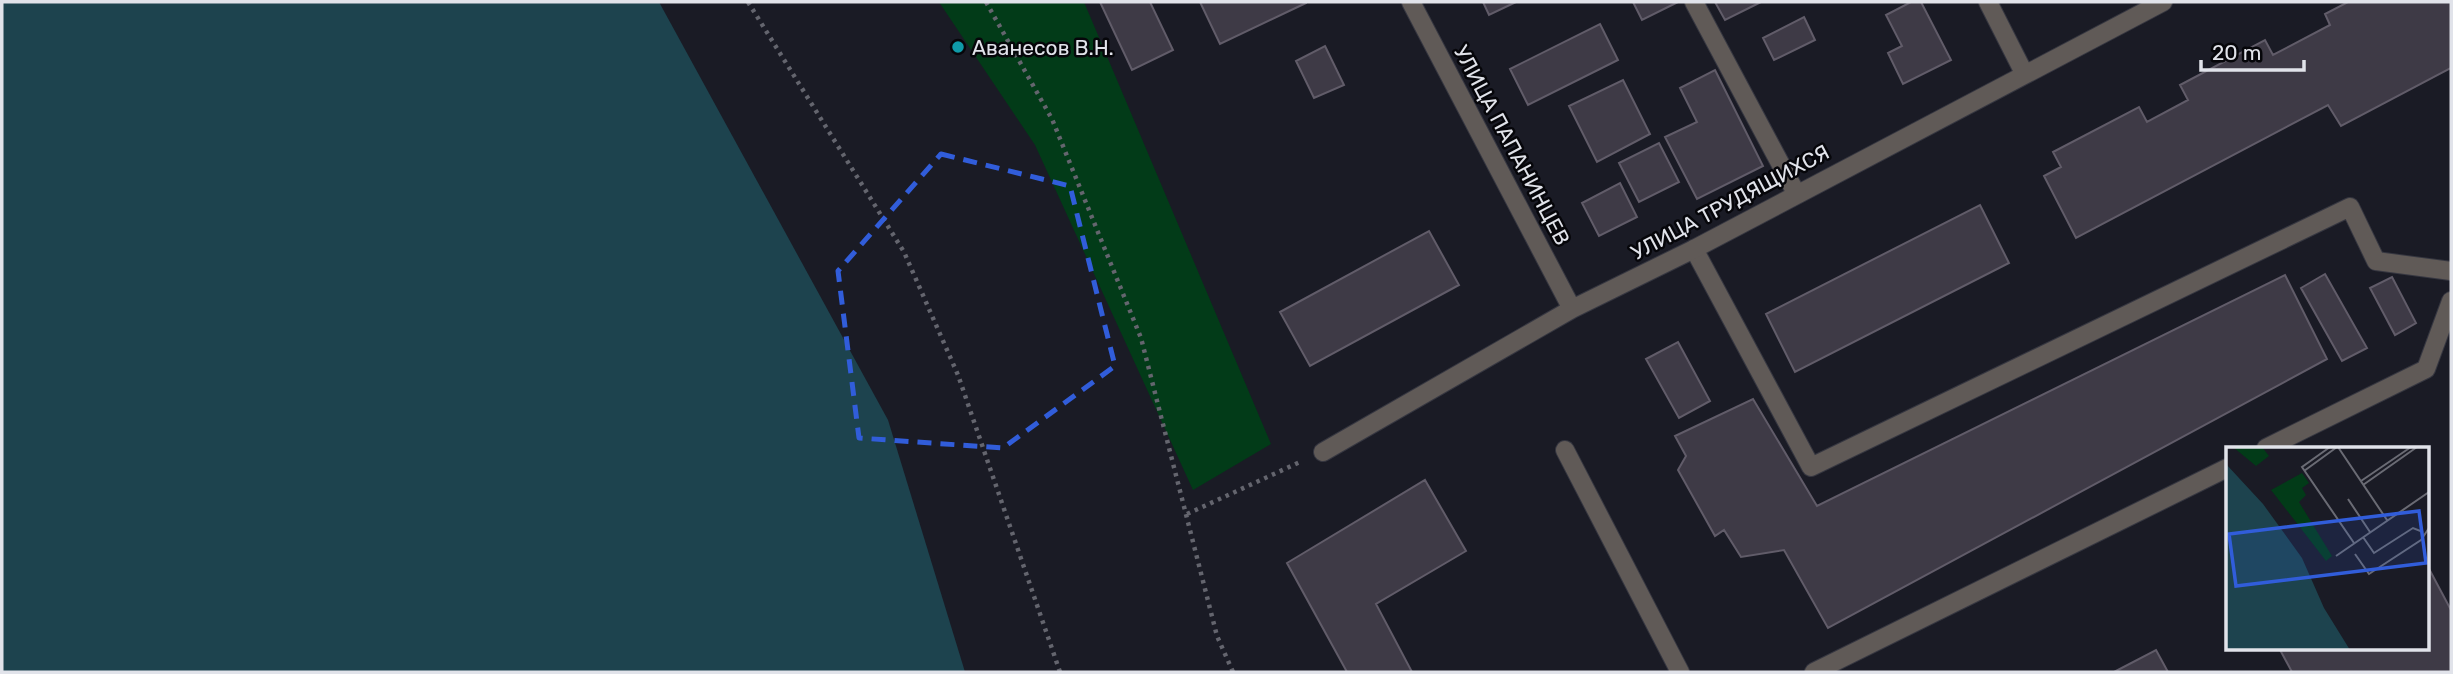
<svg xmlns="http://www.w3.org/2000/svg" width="2453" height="674" viewBox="0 0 2453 674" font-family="Rubik,sans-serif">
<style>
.green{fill:#023b18}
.water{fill:#1d434e}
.building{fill:#3e3a46;stroke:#615c69;stroke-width:2}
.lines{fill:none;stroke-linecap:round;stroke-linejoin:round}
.lane-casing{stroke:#363741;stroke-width:20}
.street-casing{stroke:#363741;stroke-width:20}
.path{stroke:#64656e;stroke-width:4.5;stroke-dasharray:3.5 5;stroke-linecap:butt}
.lane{stroke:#605a57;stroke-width:18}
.street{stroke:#605a57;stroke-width:18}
.marked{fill:none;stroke:#315dda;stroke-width:5;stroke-dasharray:14 9;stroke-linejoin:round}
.culture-dot{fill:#0f9aa8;stroke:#06060a;stroke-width:2.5}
.labels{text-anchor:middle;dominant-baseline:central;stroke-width:5;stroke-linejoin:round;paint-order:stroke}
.poi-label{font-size:21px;fill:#e1e3ea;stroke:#06060a;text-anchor:start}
.street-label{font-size:21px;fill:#e1e3ea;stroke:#06060a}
.inset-road{fill:none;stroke:#6a6b74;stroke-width:2}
.view{fill:#315dda;fill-opacity:0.15;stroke:#315dda;stroke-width:3.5}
.inset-edge{fill:none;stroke:#e1e3ea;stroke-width:3.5}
</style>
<rect width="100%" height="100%" fill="#1a1b25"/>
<path class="green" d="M939 2H1084L1271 444 1193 490 1035 145Z"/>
<path class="water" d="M2 2H659L888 420 965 672H2Z"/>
<path class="building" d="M1100 2H1150L1173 50 1132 70Z
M1200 2H1306V3L1220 44Z
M1483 2H1516L1489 15Z
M1633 2H1678L1642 20Z
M1715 2H1761L1725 20Z
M1911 2H1921L1951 60 1903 84 1888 53 1902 46 1886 15Z
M2348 2H2451V68L2341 126 2328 105 2076 238 2044 176 2061 167 2053 152 2139 107 2147 122 2188 100 2180 85 2265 40 2273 55 2330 25 2325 14Z
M1804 17 1815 40 1774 60 1763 38Z
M1600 24 1618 60 1528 105 1510 69Z
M1325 46 1344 85 1314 98 1296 61Z
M1715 70 1763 166 1697 199 1665 137 1697 122 1680 88Z
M1623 80 1650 134 1597 162 1569 106Z
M1659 143 1679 182 1639 202 1619 163Z
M1620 183 1637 217 1599 236 1582 203Z
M1980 205 2009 263 1795 372 1766 314Z
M1429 231 1459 285 1310 366 1280 312Z
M2325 274 2367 348 2342 361 2301 288Z
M2285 275 2327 359 1828 628 1784 550 1741 557 1724 530 1715 536 1678 470 1686 456 1675 436 1753 399 1817 506Z
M2392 277 2416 323 2395 335 2370 288Z
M1678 342 1710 401 1679 418 1646 359Z
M1425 480 1466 551 1376 604 1412 672H1347L1287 563Z
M2427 565 2451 610V672H2292L2279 648H2427Z
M2156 650 2168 672H2114Z"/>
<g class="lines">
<g class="lane-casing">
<path id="lane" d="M1694 249 1811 467 2350 207 2376 261 2451 271
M2266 448 2426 369 2451 301
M1565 450 1680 672
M1814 672 2227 468"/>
</g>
<g class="street-casing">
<path id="street" d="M1411 2 1572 309
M1694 2 1796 193
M1988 2 2024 73
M1323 452 1572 309 1694 249 2163 2"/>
</g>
<path class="path" d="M748 2 904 252 958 375 1060 672
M986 2 1052 119 1141 338 1217 636 1233 672
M1187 514 1300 462"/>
<use href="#lane" class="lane"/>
<use href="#street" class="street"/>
</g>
<path class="marked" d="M941 154 1070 186 1115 366 1003 448 859 438 838 271Z"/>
<circle class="culture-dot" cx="958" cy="47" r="7"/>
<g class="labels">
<g class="poi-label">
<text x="972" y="47">Аванесов В.Н.</text>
</g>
<g class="street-label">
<text transform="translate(1512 145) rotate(62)">УЛИЦА ПАПАНИНЦЕВ</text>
<text transform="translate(1730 202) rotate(-28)">УЛИЦА ТРУДЯЩИХСЯ</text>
</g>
</g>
<g transform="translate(2226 447)">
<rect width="203" height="203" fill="#1a1b25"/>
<path d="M7 0H36L43 9 30 19ZM76 26 83 36 76 41 80 48 73 55 106 109 100 114 45 43Z" fill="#023b18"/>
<path d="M0 17 37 57 76 111 98 161 124 203H0Z" fill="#1d434e"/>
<path class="inset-road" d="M104 0 76 20 128 96M112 0 161 73M78 24 111 0M135 34 185 0M137 38 191 0M122 52 144 85M137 90 148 106 187 81 197 85M129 107 143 127 195 93 203 81M110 109 203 45"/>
<path class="view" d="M193 64 200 116 10 139 3 87Z"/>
<rect width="203" height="203" class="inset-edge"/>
</g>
<rect width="2453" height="674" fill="none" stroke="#e1e3ea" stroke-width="7"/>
<path d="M2201 60v10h103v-10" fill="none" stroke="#e1e3ea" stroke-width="3.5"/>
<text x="2212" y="60" font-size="21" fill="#e1e3ea" stroke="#06060a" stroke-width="5" paint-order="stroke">20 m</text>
</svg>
